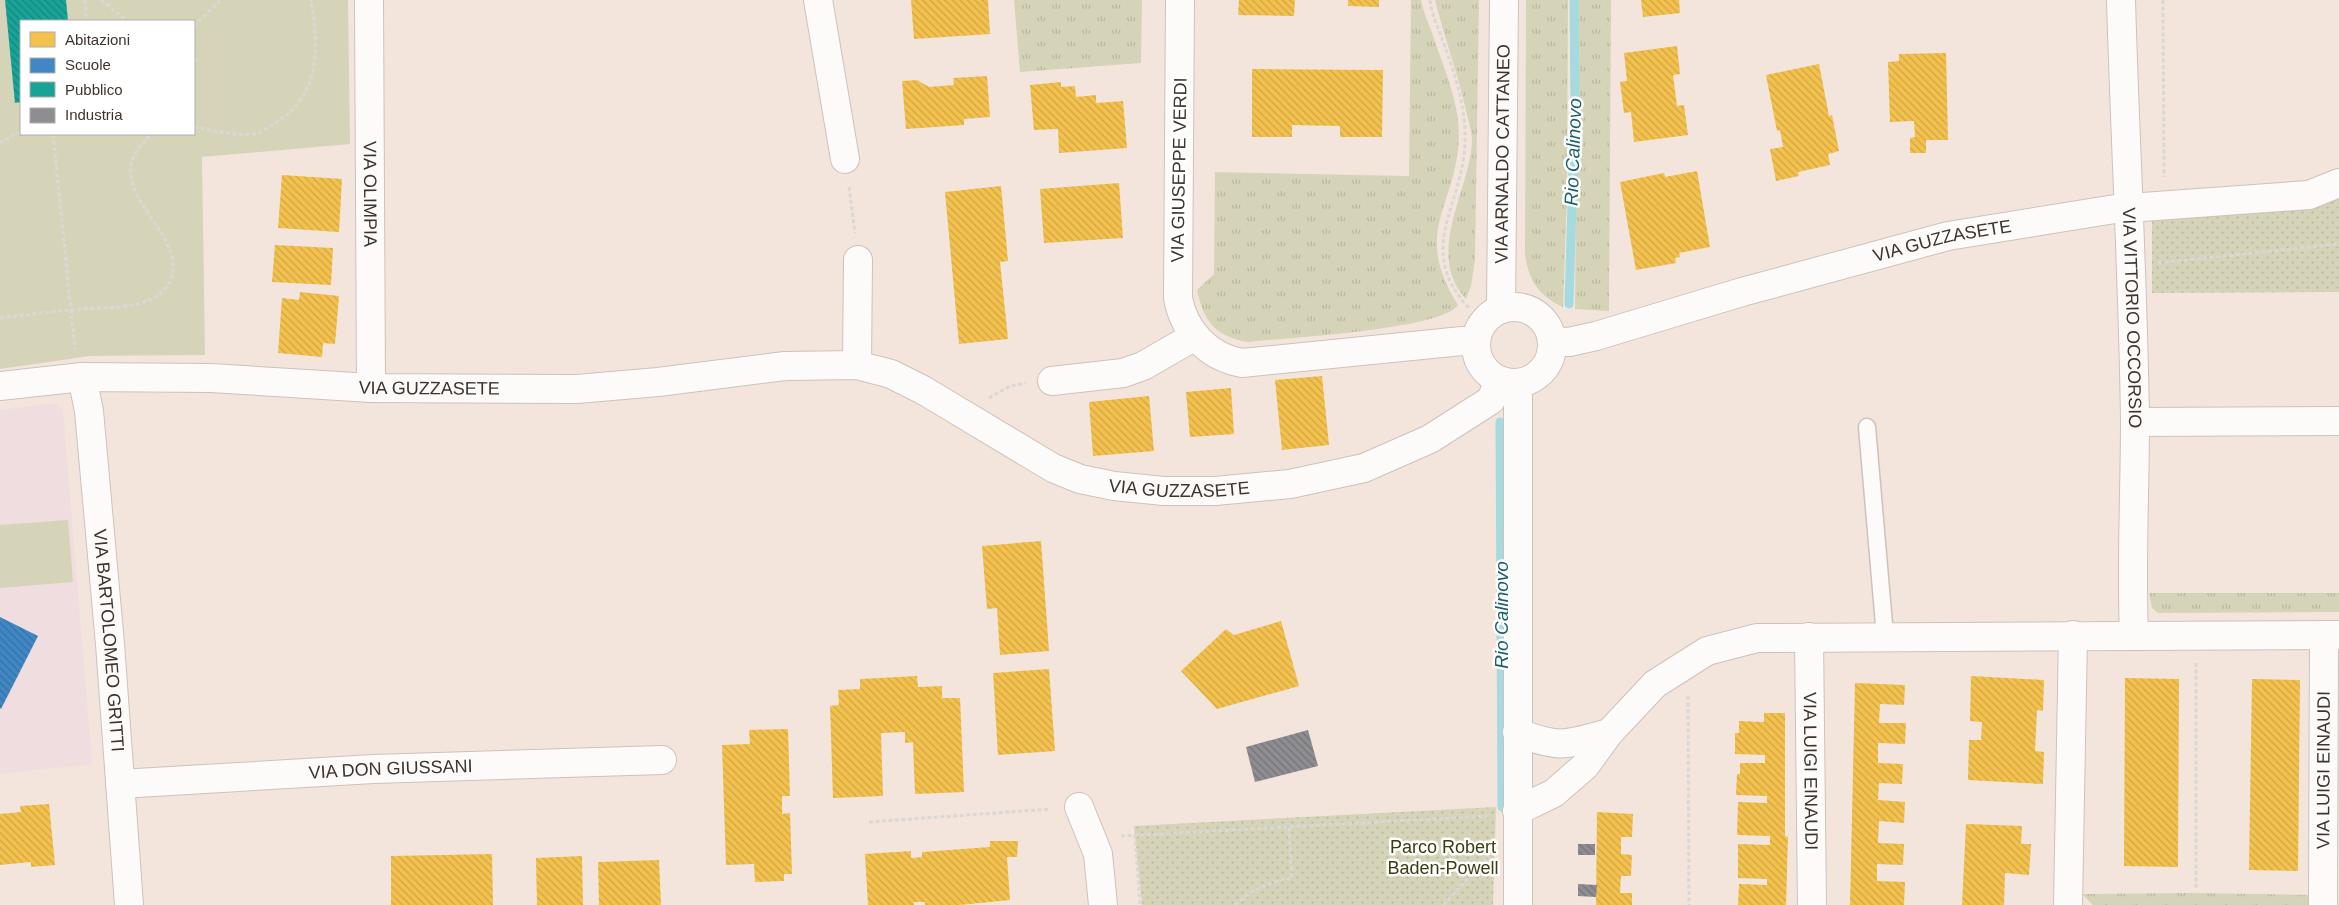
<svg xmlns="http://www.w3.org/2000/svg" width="2339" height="905" viewBox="0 0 2339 905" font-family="Helvetica,sans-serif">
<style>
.education{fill:#f0dde0}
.grass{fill:url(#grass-tufts)}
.park{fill:url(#park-dots)}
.pitch{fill:#d6d4b8;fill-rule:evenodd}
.homes{fill:url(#homes-back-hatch)}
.schools{fill:url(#schools-back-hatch)}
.public{fill:url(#public-back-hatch)}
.industry{fill:url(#industry-back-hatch)}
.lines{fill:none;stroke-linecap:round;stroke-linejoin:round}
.stream{stroke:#a4dae0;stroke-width:9}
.service-casing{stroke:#cdc2bb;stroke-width:19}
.minor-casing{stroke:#cdc2bb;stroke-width:30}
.tertiary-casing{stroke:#cdc2bb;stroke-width:30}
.path{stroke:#dbd7d5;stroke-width:3;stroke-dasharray:4 2.5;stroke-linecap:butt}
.service{stroke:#fdfbfa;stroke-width:16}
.minor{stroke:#fdfbfa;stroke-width:28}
.tertiary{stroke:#fdfbfa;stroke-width:28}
.labels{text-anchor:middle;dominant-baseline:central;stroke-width:5;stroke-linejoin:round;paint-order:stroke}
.street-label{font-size:18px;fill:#3e342e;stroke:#fff}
.park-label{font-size:18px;fill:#383e0f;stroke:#fff}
.water-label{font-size:19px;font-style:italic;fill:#195f68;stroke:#fff}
</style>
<defs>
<pattern id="grass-tufts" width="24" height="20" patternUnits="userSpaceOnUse" patternTransform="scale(1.25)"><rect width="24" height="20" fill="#d6d4b8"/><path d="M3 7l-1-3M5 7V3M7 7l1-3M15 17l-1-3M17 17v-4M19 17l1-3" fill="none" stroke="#b9b79e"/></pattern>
<pattern id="park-dots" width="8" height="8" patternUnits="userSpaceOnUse" patternTransform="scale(1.25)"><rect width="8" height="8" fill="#d6d4b8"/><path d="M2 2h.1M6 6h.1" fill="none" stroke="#b9b79e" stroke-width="1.8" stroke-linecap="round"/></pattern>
<pattern id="homes-back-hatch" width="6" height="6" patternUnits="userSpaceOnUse" patternTransform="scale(1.25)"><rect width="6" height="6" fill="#f2c14e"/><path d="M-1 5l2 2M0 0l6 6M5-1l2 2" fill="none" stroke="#d1a644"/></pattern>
<pattern id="schools-back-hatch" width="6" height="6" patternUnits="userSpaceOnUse" patternTransform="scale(1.25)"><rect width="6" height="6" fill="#3f88c5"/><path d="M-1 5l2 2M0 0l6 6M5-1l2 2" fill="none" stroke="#3670a0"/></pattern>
<pattern id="public-back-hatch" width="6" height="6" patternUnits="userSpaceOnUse" patternTransform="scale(1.25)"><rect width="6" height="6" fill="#17a398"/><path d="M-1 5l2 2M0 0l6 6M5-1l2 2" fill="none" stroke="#16867c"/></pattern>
<pattern id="industry-back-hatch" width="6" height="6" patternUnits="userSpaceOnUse" patternTransform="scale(1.25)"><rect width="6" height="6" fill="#8d8d92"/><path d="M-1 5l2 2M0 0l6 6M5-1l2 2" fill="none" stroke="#757478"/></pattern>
</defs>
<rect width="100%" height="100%" fill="#f3e5dc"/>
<path class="education" d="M55 403 63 410 92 764 0 774V410Z"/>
<path class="grass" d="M1014 0H1142L1141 63 1020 72Z
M1411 0H1421C1423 11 1428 22 1432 33 1443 66 1459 100 1459 136 1457 207 1411 230 1458 305 1441 330 1283 338 1246 342 1214 335 1204 321 1197 290L1214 274 1215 172 1409 176Z
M1435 0H1479L1475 260 1471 286 1466 299C1424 254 1470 191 1472 141 1472 131 1468 120 1466 111 1458 73 1444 37 1435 0Z
M1526 0H1568L1567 193 1563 307C1539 296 1529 281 1525 255Z
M1578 0H1611L1609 311 1575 309Z
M2149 593H2339V612L2158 613 2152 608Z
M2191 893 2311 895 2310 905H2093L2082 894Z"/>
<path class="park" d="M2339 195V292L2152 293V219Z
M1496 807 1493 905H1142L1134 826Z"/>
<path class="pitch" d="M0 0H348L350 144 202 157 205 355 90 356 0 369ZM21 21H194V134H21Z
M68 520 73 582 0 588V525Z"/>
<path class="homes" d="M911 0H988L990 34 914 39Z
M1239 0H1295L1294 16 1238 15Z
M1348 0H1379V7L1348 6Z
M1641 0H1679L1680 13 1643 17Z
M1677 46 1680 74 1673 75 1677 106 1684 105 1688 135 1634 142 1631 112 1624 113 1620 82 1627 81 1624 53Z
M1946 53 1948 140H1926V153H1910V138L1915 137 1914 121 1890 122 1888 62 1899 61V54Z
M1819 64 1829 116 1832 115 1839 151 1828 154 1830 165 1798 172 1799 176 1776 181 1770 149 1783 147 1780 130 1777 131 1766 75Z
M1252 69 1383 70 1382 137H1340V126L1292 125V137H1252Z
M987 76 990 117 964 119V125L906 129 902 81 917 80 929 87 954 85 953 78Z
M1061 82V87L1075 86 1076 97 1096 95V103L1123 101 1127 148 1059 153 1058 129 1034 130 1030 85Z
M1697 171 1710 247 1679 253 1680 257 1675 258 1676 263 1636 270 1620 182 1664 173 1665 177Z
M282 175 342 179 339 232 278 228Z
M1119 183 1123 238 1044 243 1040 189Z
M1001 186 1008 261 1000 262 1008 339 959 344 945 192Z
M275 245 333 248 331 285 272 282Z
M300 292 339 296 335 344 323 343 322 357 278 353 282 298 299 300Z
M1322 376 1329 445 1282 450 1275 380Z
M1231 388 1234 434 1190 437 1186 392Z
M1149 396 1154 451 1093 456 1089 402Z
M1041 541 1049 651 1000 655 997 608 987 609 982 546Z
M1281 621 1299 686 1217 709 1181 671 1226 629 1234 635Z
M1049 669 1055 751 998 755 993 673Z
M917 676 918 687 942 686V698H960L964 792 915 794 913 742 905 743V732L881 733 883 796 833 798 830 706 839 705 838 690 860 689V679Z
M1971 676 2044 680 2043 711 2037 710 2035 751 2044 752 2043 784 1968 780 1969 740H1981L1982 722 1970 721Z
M2125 678 2179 679 2178 867 2124 866Z
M2252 679 2300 680 2298 871 2249 870Z
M1855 683 1905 685 1904 705 1880 704 1879 723H1906L1905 744 1878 743V763L1903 764 1902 784 1879 783 1878 800 1905 802 1904 823 1879 821 1878 843 1904 844 1903 865 1877 864V881L1905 882 1904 905H1850Z
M1764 713H1785V836L1788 837 1786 905H1738L1739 884 1767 885V879L1738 878V844L1770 845V836L1737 835 1738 802 1767 803V796L1736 795 1737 774H1740V763H1765V755L1735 754V733H1739V721L1764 722Z
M788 729 790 796H782V814L790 813 792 874H784V881L755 882 754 864 726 865 722 745 750 744 749 730Z
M49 804 55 865 31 867V862L0 865V814L21 812 20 806Z
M1597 812 1633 814 1632 837H1621V854L1632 855 1631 876H1621L1620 893H1632V905H1596Z
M1966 824 2022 826 2021 844H2031L2029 875 2005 873 2004 905H1962Z
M990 841H1018L1017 857H1007L1010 900 960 905H925V902H914V905H868L865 854 911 851V858L922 857V852L990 847Z
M492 854 493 905H391V856Z
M582 856 583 905H537L536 858Z
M659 860 661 905H599L598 862Z"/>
<path class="schools" d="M0 617 38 636 1 709 0 708Z"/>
<path class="public" d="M5 0H66L68 21H21V102L15 103Z"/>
<path class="industry" d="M1308 730 1318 766 1255 782 1246 747Z
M1578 844H1595V855H1578Z
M1578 884 1597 885 1596 897 1578 896Z"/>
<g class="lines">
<path class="stream" d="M1569 304 1575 106 1574 0
M1500 422 1502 807"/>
<g class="service-casing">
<path id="service" d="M1867 427 1885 636"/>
</g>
<g class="minor-casing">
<g id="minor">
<path id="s1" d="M369 0 371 388"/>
<path d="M818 0 845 159"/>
<path d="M1180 0 1178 298C1184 331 1208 357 1242 363L1462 341 1476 342"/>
<path id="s2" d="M2121 0C2125 140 2133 279 2135 420 2135 491 2131 563 2134 635"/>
<path id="s3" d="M1552 341 1569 342 1596 336 1742 292 1948 236 2115 209 2309 195 2339 183"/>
<path d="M857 365 858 260"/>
<path id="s4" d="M82 377 89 411 110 644 129 905"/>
<path d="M1052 381 1123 373 1143 366 1195 336"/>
<path id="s5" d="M0 386 82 377 211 378 371 388 577 389 658 382 785 366 857 365 891 374 923 390 1053 468 1080 479 1114 486 1164 491H1215L1290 484 1364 468 1430 439 1491 400 1499 381"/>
<path d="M2135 422 2339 421"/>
<path id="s6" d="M1809 637 1812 905"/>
<path d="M1517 732C1559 749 1566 745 1609 733"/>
<path id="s7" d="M120 784 373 769 662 760"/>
<path d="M1079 807 1098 854 1103 905"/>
<path d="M1517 811 1554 793 1585 766 1609 733 1655 684 1707 651 1757 638 2339 635"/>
<path d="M2068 905 2073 635"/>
<path id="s8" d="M2323 905 2324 635"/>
</g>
</g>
<g class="tertiary-casing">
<g id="tertiary">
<circle cx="1514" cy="345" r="38"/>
<path id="s9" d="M1501 309 1504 0"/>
<path d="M1518 384V905"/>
</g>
</g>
<path class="path" d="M85 0 86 21
M101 0 128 21
M1430 0C1431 12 1437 25 1441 36 1453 69 1466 104 1465 140 1465 203 1413 249 1469 308
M2163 0 2164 177
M194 26 221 0
M194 59 196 61 194 64
M194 127C212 130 241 138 259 133 264 131 270 126 275 123 321 97 319 46 311 0
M53 134 75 349
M0 143 21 131
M849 187 855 233
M2158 263 2339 244
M0 318C24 315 48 312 72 310 97 307 131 310 154 298 161 294 168 287 171 279 190 230 88 187 152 134
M989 398 1010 386 1026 383
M2196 663V890
M1688 696 1689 905
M869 822 1051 809
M1135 835 1140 905
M1121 836 1489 816
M1235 905C1253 889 1269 882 1292 878L1289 827
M1443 905 1489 856"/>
<use href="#service" class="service"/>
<use href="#minor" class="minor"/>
<use href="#tertiary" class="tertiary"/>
</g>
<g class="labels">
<g class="street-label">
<text stroke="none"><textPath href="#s9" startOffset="155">VIA ARNALDO CATTANEO</textPath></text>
<text transform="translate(1179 170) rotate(-89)">VIA GIUSEPPE VERDI</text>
<text stroke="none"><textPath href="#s1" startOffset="194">VIA OLIMPIA</textPath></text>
<text stroke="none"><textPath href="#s3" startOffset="404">VIA GUZZASETE</textPath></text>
<text stroke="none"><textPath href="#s2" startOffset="318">VIA VITTORIO OCCORSIO</textPath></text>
<text stroke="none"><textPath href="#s5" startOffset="430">VIA GUZZASETE</textPath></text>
<text stroke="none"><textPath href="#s5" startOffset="1211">VIA GUZZASETE</textPath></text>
<text stroke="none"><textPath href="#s4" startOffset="265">VIA BARTOLOMEO GRITTI</textPath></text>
<text stroke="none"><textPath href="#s7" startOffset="271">VIA DON GIUSSANI</textPath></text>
<text stroke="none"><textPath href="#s8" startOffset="135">VIA LUIGI EINAUDI</textPath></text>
<text stroke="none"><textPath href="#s6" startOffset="134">VIA LUIGI EINAUDI</textPath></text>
</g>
<g class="park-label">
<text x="1443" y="847">Parco Robert<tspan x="1443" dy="21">Baden-Powell</tspan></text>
</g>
<g class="water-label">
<text transform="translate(1573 152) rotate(-88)">Rio Calinovo</text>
<text transform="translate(1501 615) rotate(-90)">Rio Calinovo</text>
</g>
</g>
<rect x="20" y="20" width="175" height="115" fill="#ffffff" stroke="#b2aeab"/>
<rect x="30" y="32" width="25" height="15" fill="#f2c14e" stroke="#b2aeab"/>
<text x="65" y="45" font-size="15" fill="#3e342e">Abitazioni</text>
<rect x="30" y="58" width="25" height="15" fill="#3f88c5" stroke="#b2aeab"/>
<text x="65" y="70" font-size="15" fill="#3e342e">Scuole</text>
<rect x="30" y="82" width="25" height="15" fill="#17a398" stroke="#b2aeab"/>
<text x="65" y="95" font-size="15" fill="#3e342e">Pubblico</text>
<rect x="30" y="108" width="25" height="15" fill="#8d8d92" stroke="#b2aeab"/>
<text x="65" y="120" font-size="15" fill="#3e342e">Industria</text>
</svg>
